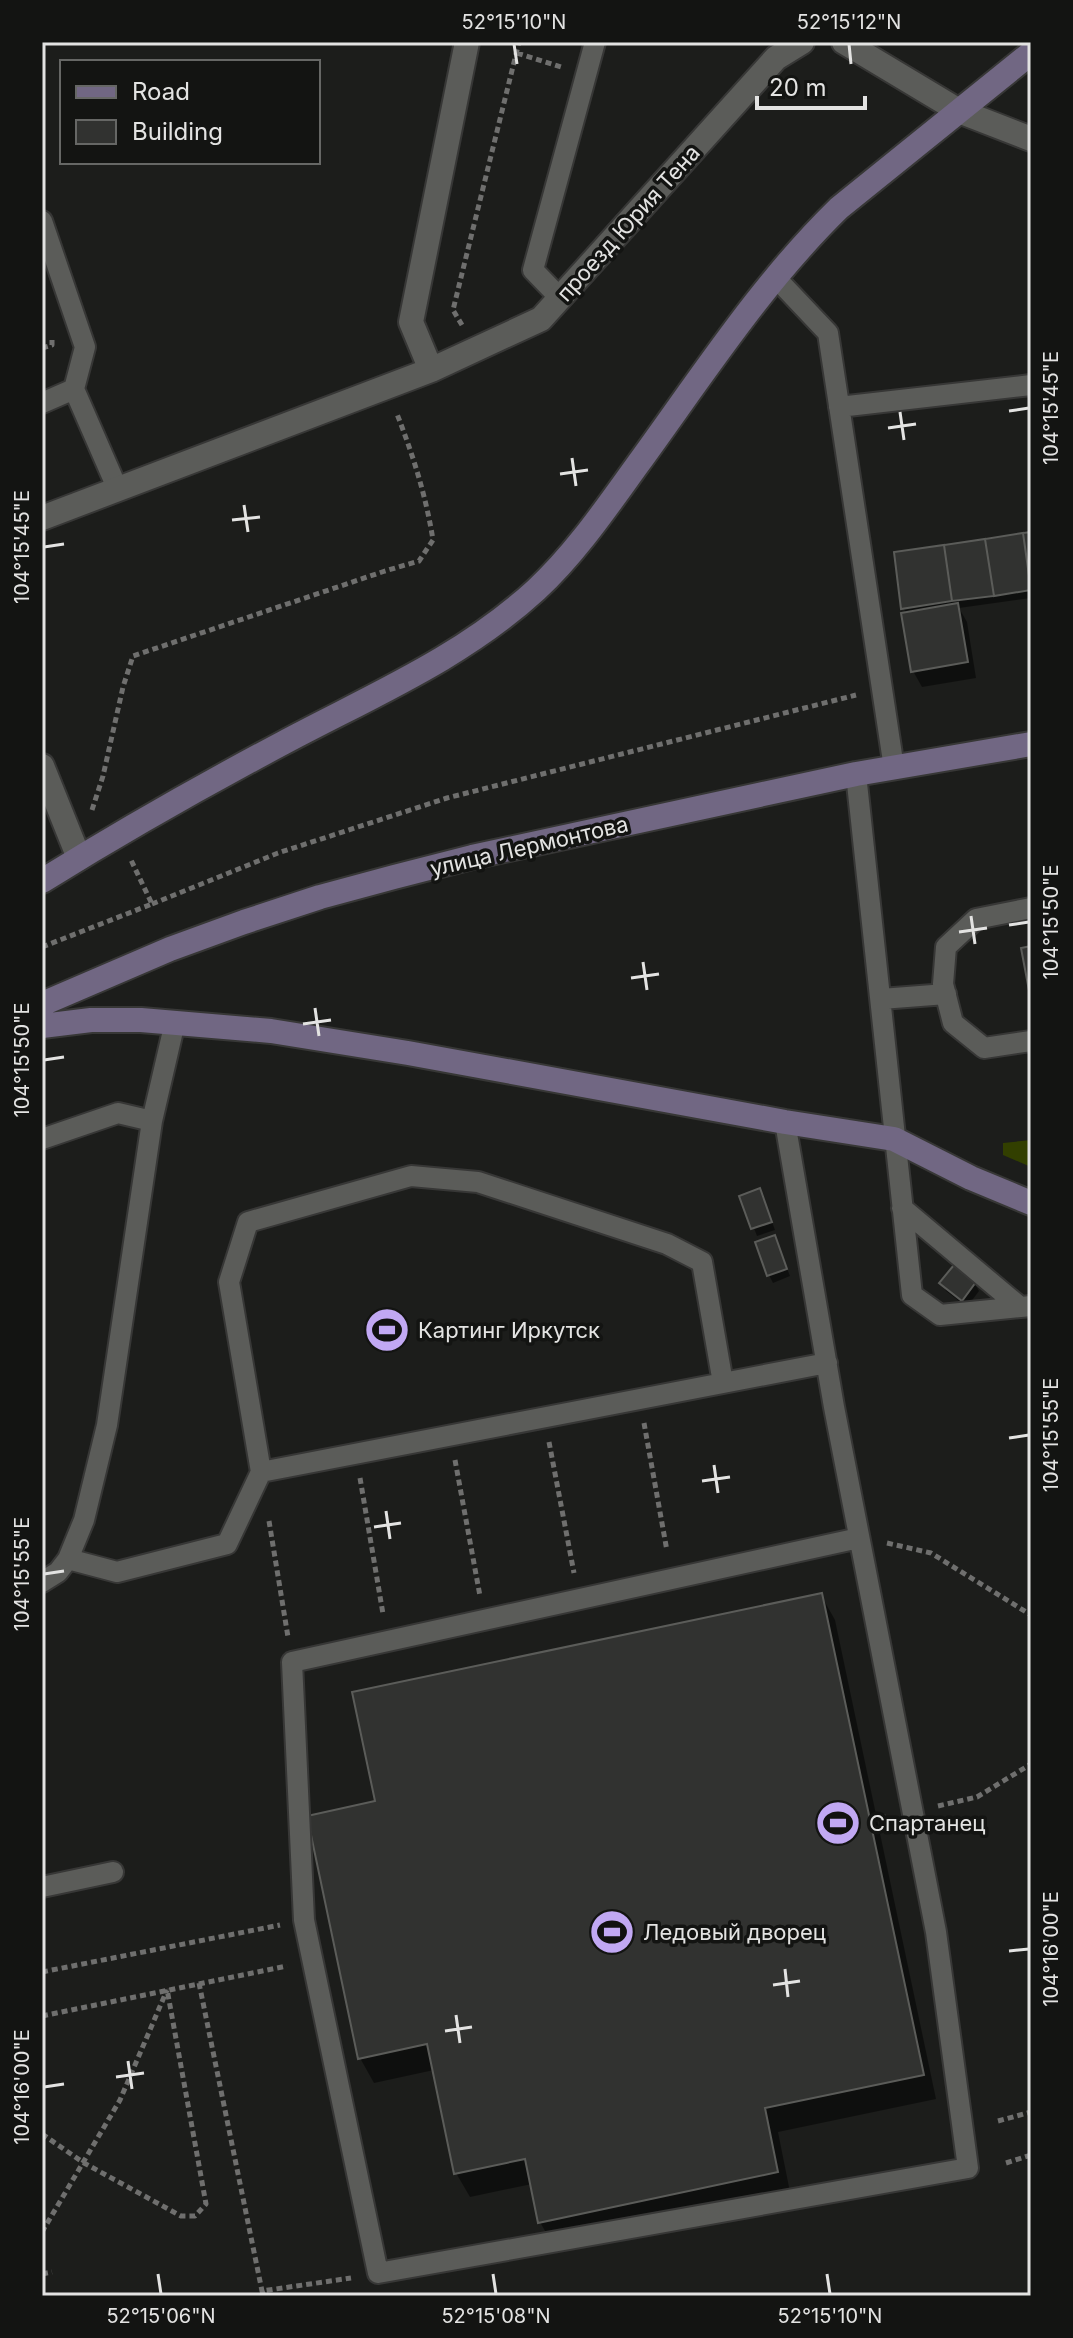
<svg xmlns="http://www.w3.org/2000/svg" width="1073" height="2338" viewBox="0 0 1073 2338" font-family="Inter,sans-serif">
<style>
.green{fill:#323f00}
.shadow{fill:#0007}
.building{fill:#313230;stroke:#5b5c59;stroke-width:2}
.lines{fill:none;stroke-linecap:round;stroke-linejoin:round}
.lane-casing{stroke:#373736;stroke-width:24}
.street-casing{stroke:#373736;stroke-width:28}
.secondary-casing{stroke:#373736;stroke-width:28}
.path{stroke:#6f6f6e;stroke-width:5;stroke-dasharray:6 4;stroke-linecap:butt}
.lane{stroke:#5b5c59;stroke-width:20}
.street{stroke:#5b5c59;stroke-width:24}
.secondary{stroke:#716783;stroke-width:24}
.ticks{fill:none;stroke:#e3e3e2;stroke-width:3}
.labels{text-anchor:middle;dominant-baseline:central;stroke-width:7;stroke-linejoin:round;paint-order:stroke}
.street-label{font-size:22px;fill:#e3e3e2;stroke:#131412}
.poi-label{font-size:22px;fill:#e3e3e2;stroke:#131412;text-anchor:start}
.neatline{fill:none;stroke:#e3e3e2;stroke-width:3}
.ticks-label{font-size:20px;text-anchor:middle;fill:#e3e3e2}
</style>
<rect width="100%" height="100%" fill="#1c1d1b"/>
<path class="green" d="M1031 1140V1167L1003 1155V1143Z"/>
<path class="shadow" d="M1031 534V598L959 608 967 622 976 678 922 687 913 671 907 614 903 608 897 554Z
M742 1197 763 1198 775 1230 757 1236Z
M775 1238 790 1276 773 1283 769 1275Z
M942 1283 975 1284 979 1291 967 1307 946 1291Z
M821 1595 835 1620 936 2099 778 2132 791 2197 554 2247 540 2222 532 2184 470 2197 456 2173 434 2070 374 2083 360 2058 377 1803Z"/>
<path class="building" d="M1031 532V589L1023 533Z
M1023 533 1031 590 994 596 985 539Z
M985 539 994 596 952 601 944 545Z
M944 545 952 601 901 609 894 552Z
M958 603 968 662 911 672 901 613Z
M1031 946V1001L1021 948Z
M760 1188 772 1222 751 1229 739 1196Z
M775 1235 787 1269 767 1276 755 1242Z
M954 1265 976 1282 962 1301 939 1283Z
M822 1593 924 2075 765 2108 778 2172 538 2223 525 2159 454 2174 427 2044 358 2059 307 1816 375 1801 352 1692Z"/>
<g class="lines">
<g class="lane-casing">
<path id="lane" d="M42 221 85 347 74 389 118 490
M776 278 828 333 894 768
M560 298 533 270 595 42
M42 403 74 389
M839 407 1031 385
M856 774 912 1295 940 1315 1031 1306
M1031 908 976 919 946 947 943 984 953 1023 984 1048 1031 1041
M881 999 946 994
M785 1122 834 1407 936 1932 968 2168 378 2273 304 1920 292 1662 859 1538
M42 1139 118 1113 152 1121
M902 1208 1020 1307
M261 1472 229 1282 248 1222 411 1176 478 1182 667 1244 702 1262 723 1383
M68 1559 117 1572 227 1544 261 1472 827 1363
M42 1582 58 1572 68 1559 84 1520 107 1425 152 1121 175 1022
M42 1887 113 1872"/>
</g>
<g class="street-casing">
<path id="street" d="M467 42 411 322 431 370 541 319 776 58 802 42
M844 42 959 111 1031 139
M42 518 431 370
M42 766 79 858"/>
</g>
<g class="secondary-casing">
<path id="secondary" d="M42 881C121 832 202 786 283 743 371 696 462 658 536 590 575 554 607 507 638 464 702 376 762 283 839 208L1031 53
M42 1004 170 949 244 922 320 897 394 877 472 857 856 774 1031 744
M42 1026 91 1020H141L271 1031 408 1053 785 1122 894 1139 971 1178 1031 1203"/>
</g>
<path class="path" d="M517 53 561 67
M462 325 453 310 519 42
M42 348 52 345V340
M92 810 103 776 123 687 133 656 385 571 419 561 433 540C426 496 413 455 397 414
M152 904 278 853 447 798 856 695
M42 947 152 904 131 860
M644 1423 667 1551
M549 1442 574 1573
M455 1460 480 1596
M360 1478 383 1614
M269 1521 288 1637
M887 1543 931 1553 1031 1615
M938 1806 977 1797 1031 1764
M870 1820 886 1817
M42 1972 280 1925
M199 1983 262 2291
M42 2016 287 1966
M998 2121 1031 2112
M42 2134 84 2163 181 2216H195L206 2204 167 1989
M1006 2163 1031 2155
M42 2232 120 2100 167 1990
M42 2274 52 2272
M264 2296 262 2291 351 2278"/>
<use href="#lane" class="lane"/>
<use href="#street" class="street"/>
<use href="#secondary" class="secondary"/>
</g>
<path class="ticks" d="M514 44 517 64M849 44 851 64M1009 411 1029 408M900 412 904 440M888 428 916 424M572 458 576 486M560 474 588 470M244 505 248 532M232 520 260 517M44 547 64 544M971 916 975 944M1009 925 1029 922M959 932 987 928M643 962 647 990M631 978 659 974M315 1008 319 1036M303 1024 331 1020M44 1060 64 1057M1009 1438 1029 1435M714 1465 718 1493M702 1481 730 1477M386 1511 390 1539M374 1527 401 1523M44 1574 64 1571M1009 1951 1029 1949M785 1969 788 1997M773 1985 800 1981M456 2015 460 2043M445 2031 472 2027M128 2061 132 2089M116 2077 144 2073M44 2087 64 2084M158 2274 161 2294M493 2274 496 2294M827 2274 830 2294"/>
<defs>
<g id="stadium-disc" transform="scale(2.3)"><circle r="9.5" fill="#c1a8f3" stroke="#131412"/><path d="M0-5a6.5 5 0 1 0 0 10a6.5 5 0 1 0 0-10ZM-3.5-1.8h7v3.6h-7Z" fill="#111"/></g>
</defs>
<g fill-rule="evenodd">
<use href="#stadium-disc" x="387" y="1330"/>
<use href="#stadium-disc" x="838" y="1823"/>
<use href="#stadium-disc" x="612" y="1932"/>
</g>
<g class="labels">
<g class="street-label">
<text transform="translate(628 223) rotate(-48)">проезд Юрия Тена</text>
<text transform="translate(529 846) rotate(-13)">улица Лермонтова</text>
</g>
<g class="poi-label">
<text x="418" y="1330">Картинг Иркутск</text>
<text x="869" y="1823">Спартанец</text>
<text x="643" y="1932">Ледовый дворец</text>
</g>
</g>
<rect width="1073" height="2338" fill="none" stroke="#131412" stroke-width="88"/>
<rect x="60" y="60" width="260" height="104" fill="#131412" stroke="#666765" stroke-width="2"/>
<rect x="76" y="86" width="40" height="12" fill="#716783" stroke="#666765" stroke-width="2"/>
<text x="132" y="100" font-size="24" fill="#e3e3e2">Road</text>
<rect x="76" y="120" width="40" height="24" fill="#313230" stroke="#666765" stroke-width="2"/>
<text x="132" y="140" font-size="24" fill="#e3e3e2">Building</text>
<path d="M757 96v12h108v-12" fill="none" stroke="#e3e3e2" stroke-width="4"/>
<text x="769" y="96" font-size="24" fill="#e3e3e2" stroke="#131412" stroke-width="6" paint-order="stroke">20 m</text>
<rect x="44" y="44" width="985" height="2250" class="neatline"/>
<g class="ticks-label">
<text x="514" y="29">52°15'10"N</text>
<text x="849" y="29">52°15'12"N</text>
<text transform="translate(1051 408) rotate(-90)" y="7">104°15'45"E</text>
<text transform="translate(22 547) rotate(-90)" y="7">104°15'45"E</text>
<text transform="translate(1051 922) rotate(-90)" y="7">104°15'50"E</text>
<text transform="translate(22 1060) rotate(-90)" y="7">104°15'50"E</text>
<text transform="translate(1051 1435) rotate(-90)" y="7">104°15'55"E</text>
<text transform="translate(22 1574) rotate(-90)" y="7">104°15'55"E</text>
<text transform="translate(1051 1949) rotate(-90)" y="7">104°16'00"E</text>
<text transform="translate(22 2087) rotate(-90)" y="7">104°16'00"E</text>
<text x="161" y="2323">52°15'06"N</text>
<text x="496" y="2323">52°15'08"N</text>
<text x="830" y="2323">52°15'10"N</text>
</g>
</svg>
